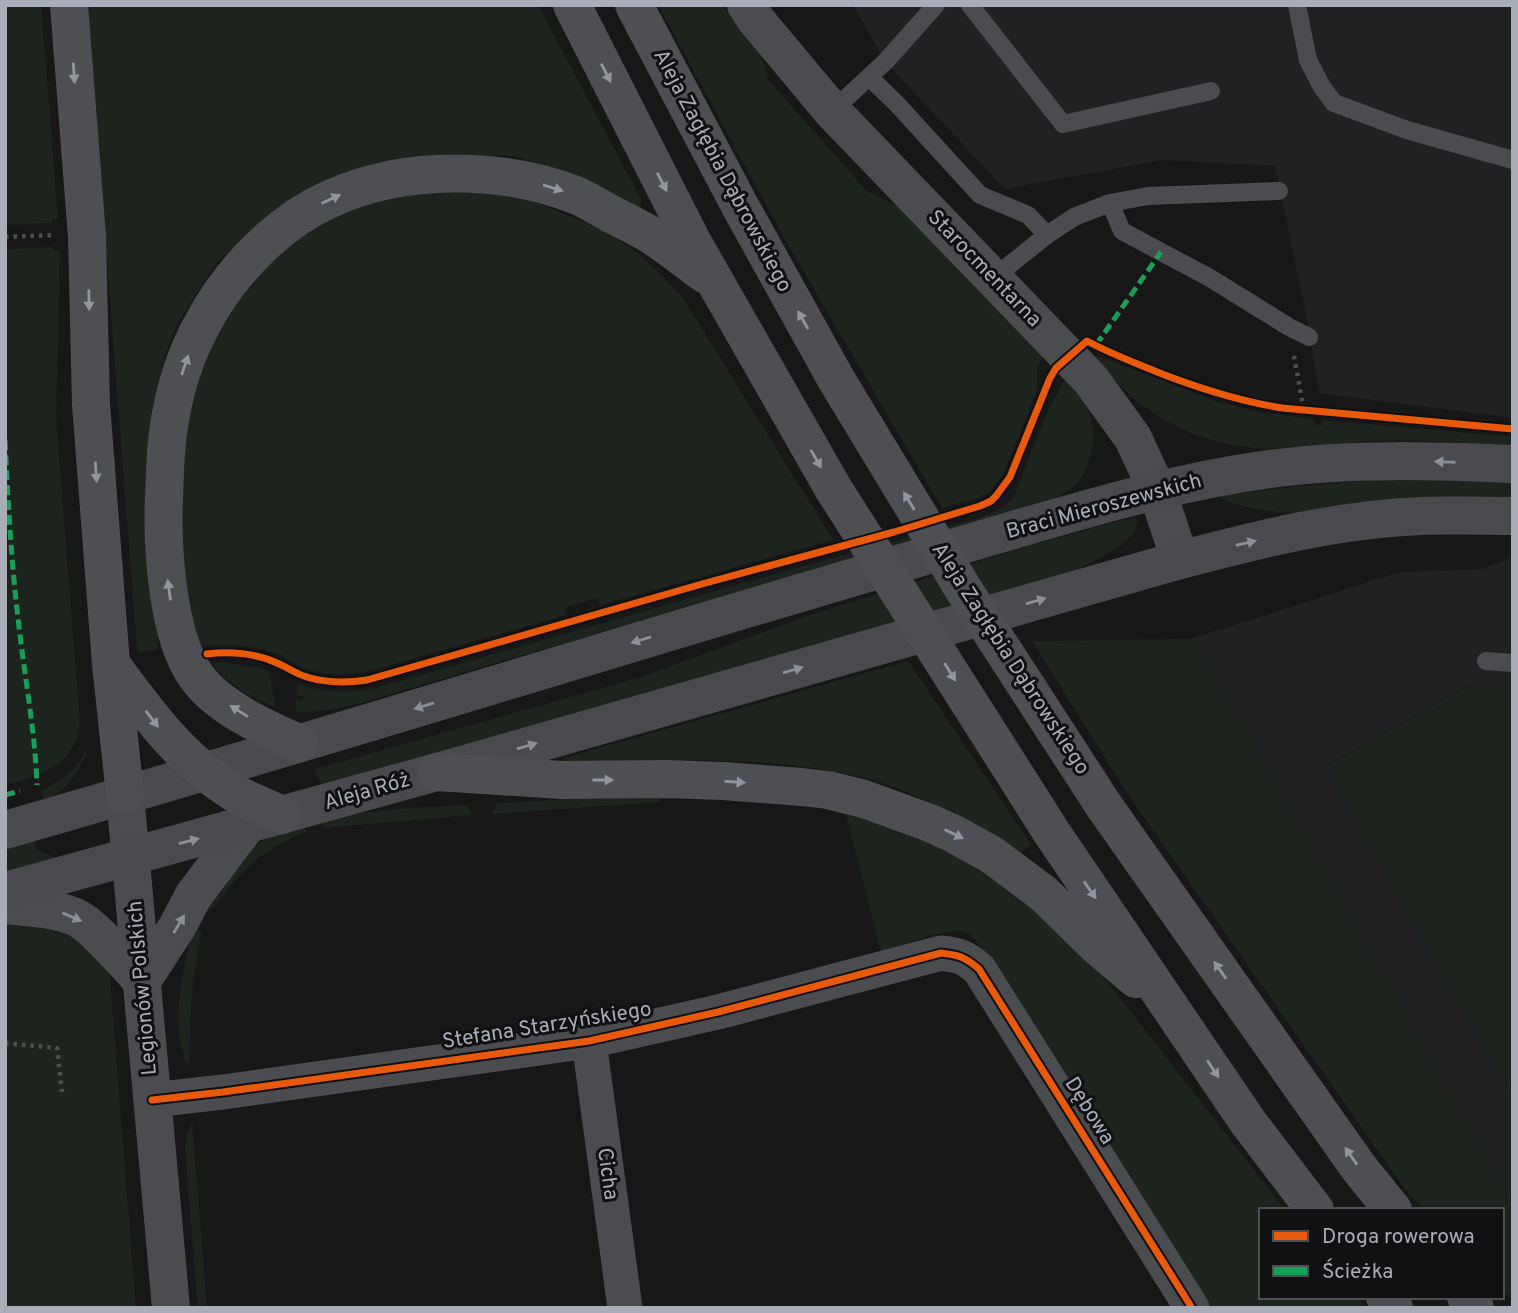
<svg xmlns="http://www.w3.org/2000/svg" width="1518" height="1313" viewBox="0 0 1518 1313" font-family="Overpass,sans-serif">
<style>
.built{fill:#212123}
.green{fill:#1d241e}
.lines{fill:none;stroke-linecap:round;stroke-linejoin:round}
.path{stroke:#4d4e52;stroke-width:4.5;stroke-dasharray:3.5 5;stroke-linecap:butt}
.service{stroke:#4b4c50;stroke-width:18}
.minor{stroke:#4b4c50;stroke-width:35}
.tertiary{stroke:#4b4c50;stroke-width:38}
.secondary{stroke:#4a4a4e;stroke-width:38}
.primary{stroke:#4d4f52;stroke-width:38}
.quiet{stroke:#1a9f57;stroke-width:5;stroke-dasharray:10 5;stroke-linecap:butt}
.cycleway-casing{stroke:#111113;stroke-width:11}
.cycleway{stroke:#e8590c;stroke-width:7}
.oneway{fill:#91969e}
.oneway2{fill:#8c8f98}
.oneway3{fill:#8c9099}
.labels{text-anchor:middle;dominant-baseline:central;stroke-width:6;stroke-linejoin:round;paint-order:stroke}
.street-label{font-size:21px;fill:#a8adb8;stroke:#111113}
</style>
<rect width="100%" height="100%" fill="#171717"/>
<path class="built" d="M853 5H1513V418L1319 393 1308 325 1275 166 1162 160 1005 189 885 62Z
M1513 557V690L1464 687 1326 766 1513 1098V1211L1191 639 1399 572 1483 569Z"/>
<path class="green" d="M5 5H41L58 219 52 220V223L5 225Z
M87 5H538L642 201 639 211 617 195 516 156 445 154 375 163 327 179 275 209 249 231 215 265 199 289 177 325 165 355 152 413 149 518 158 650 138 652 137 647Z
M658 5H722L763 60 768 80 866 190 897 206 1044 355 1037 368V390L1005 470 998 482 990 491 979 498 942 508 786 241Z
M421 189 491 191 531 200 610 233 646 260 683 298 833 540 600 605 597 598 564 608 566 615 366 672C347 675 325 675 306 669 294 665 284 655 272 652 249 645 225 644 201 646L190 615 179 517 182 454 191 397 205 357 244 292 269 262 302 237 349 206Z
M53 247V250H60L56 417 80 724C75 765 40 776 5 785V249Z
M1093 356 1101 357 1218 402 1259 412 1314 419 1315 425H1321L1322 420 1513 437V446C1467 443 1420 439 1374 441 1345 442 1317 447 1288 449 1230 451 1174 434 1130 395 1117 383 1105 369 1093 356Z
M1066 379C1073 388 1080 396 1086 406 1100 431 1093 469 1072 488 1066 492 1059 496 1053 500L425 684C386 695 336 714 296 712V700L303 701V696L296 695 297 684C323 692 348 694 375 688L718 590 979 518C993 513 1005 509 1014 496L1050 406Z
M1396 479 1513 482V498L1295 513C1270 512 1243 509 1221 498L1222 496C1280 487 1337 482 1396 479Z
M1135 517 1138 520C1135 546 1093 560 1072 572L377 772 326 783 320 784 315 769 641 677 804 617 1038 543Z
M1191 639 1513 1211V1301L1502 1290V1210H1424L1407 1192 1127 793 1032 641Z
M908 661 1031 845 1021 852C978 828 935 801 888 785 861 775 833 771 805 767 722 756 638 761 555 764L567 757Z
M222 662 269 670 276 707C251 698 229 685 212 663Z
M1465 687 1513 690V1098L1326 766Z
M88 748C81 771 66 791 44 801L41 791C63 780 75 771 88 748Z
M661 794V802L492 814 497 803Z
M468 805 472 815 324 828 323 819 393 809Z
M844 807 894 821 983 871 1033 904 1093 963 1285 1210H1261V1297H1357L1366 1308H1208L975 939C971 935 966 931 960 931 938 930 902 946 881 952Z
M304 824 306 832C264 848 239 872 213 909L203 908C221 885 238 857 262 841 275 832 290 828 304 824Z
M34 841 37 850 56 858 5 872V849Z
M23 920 66 924 109 968 136 1308H5V925Z
M195 926 202 933C191 977 190 1022 189 1067 168 1033 183 962 195 926Z
M192 1121 207 1308H198L185 1148 187 1136Z"/>
<g class="lines">
<path class="path" d="M5 237 53 235
M1294 356 1304 411
M5 1043 57 1048 62 1092"/>
<path class="service" d="M970 5 1063 124 1211 91
M1297 5 1308 60 1322 87 1334 103 1407 130 1513 160
M869 77 897 104 980 195 1028 215 1047 235
M832 111 885 62 936 5
M1110 203 1122 231 1210 278 1289 327 1309 337
M992 279 1047 235 1074 217 1110 203 1148 196 1279 191
M1486 661 1513 663"/>
<path class="minor" d="M589 1041 625 1308
M152 1100 223 1092 589 1041 718 1012 941 953C959 955 965 957 979 969L1192 1308"/>
<path class="tertiary" d="M746 5 756 20 832 111 1091 380 1133 438 1157 490 1180 560
M125 795 171 1308
M5 905C28 908 54 908 75 917 94 925 126 965 142 981
M142 981 177 927 194 895 247 825"/>
<path class="secondary" d="M5 830C246 761 486 687 726 615 816 588 906 561 996 535 1089 508 1182 480 1278 468 1356 458 1434 461 1513 464
M5 891 437 772 1180 560C1259 539 1340 519 1422 516 1452 515 1483 516 1513 516"/>
<path class="primary" d="M69 5 87 237 91 404 111 664 125 795
M572 5 693 243 833 488 1052 833 1248 1122 1315 1210
M634 5 740 206 836 379 962 587 1104 806 1359 1168 1393 1210
M111 664C147 713 180 759 233 792 248 801 266 807 282 815
M299 743C264 728 218 707 196 676 167 636 162 546 164 498 165 476 165 454 168 433 173 395 185 354 204 321 231 271 278 222 330 199 404 165 503 166 578 196 589 201 600 208 611 214 625 221 640 228 654 237 672 249 689 263 706 275
M437 772 562 780 666 779 723 781 802 787 828 790 864 799 930 823 954 834 992 855 1044 894 1098 947 1136 979
M1385 1297 1394 1308
M1466 1297 1475 1308"/>
<path class="quiet" d="M1096 345 1161 252
M5 440C8 500 11 559 18 618 24 674 35 729 37 785
M5 795 20 791"/>
<g class="cycleway-casing">
<path id="cycleway" d="M207 654C229 651 256 653 277 663 287 667 296 674 307 677 326 683 347 683 367 680L702 584 894 532 980 506 991 501 996 496 1010 477 1050 378 1056 368 1087 341C1109 353 1133 362 1157 372 1198 388 1238 401 1282 408L1513 429
M152 1100 223 1092 589 1041 718 1012 941 953C959 955 965 957 979 969L1192 1308"/>
</g>
<use href="#cycleway" class="cycleway"/>
</g>
<defs><path id="oneway-solid" d="M-6-.8H1V-3.2L6.5 0L1 3.2V.8H-6Z" transform="scale(1.75)"/></defs>
<g class="oneway">
<use href="#oneway-solid" transform="translate(74 73) rotate(86)"/>
<use href="#oneway-solid" transform="translate(606 73) rotate(63)"/>
<use href="#oneway-solid" transform="translate(662 182) rotate(63)"/>
<use href="#oneway-solid" transform="translate(553 188) rotate(17)"/>
<use href="#oneway-solid" transform="translate(331 199) rotate(-25)"/>
<use href="#oneway-solid" transform="translate(89 300) rotate(89)"/>
<use href="#oneway-solid" transform="translate(803 320) rotate(-119)"/>
<use href="#oneway-solid" transform="translate(185 365) rotate(-71)"/>
<use href="#oneway-solid" transform="translate(816 459) rotate(60)"/>
<use href="#oneway-solid" transform="translate(96 472) rotate(86)"/>
<use href="#oneway-solid" transform="translate(909 501) rotate(-121)"/>
<use href="#oneway-solid" transform="translate(169 590) rotate(-98)"/>
<use href="#oneway-solid" transform="translate(950 672) rotate(58)"/>
<use href="#oneway-solid" transform="translate(239 711) rotate(-148)"/>
<use href="#oneway-solid" transform="translate(152 719) rotate(53)"/>
<use href="#oneway-solid" transform="translate(603 780)"/>
<use href="#oneway-solid" transform="translate(735 782) rotate(4)"/>
<use href="#oneway-solid" transform="translate(954 834) rotate(26)"/>
<use href="#oneway-solid" transform="translate(1090 890) rotate(55)"/>
<use href="#oneway-solid" transform="translate(1220 970) rotate(-125)"/>
<use href="#oneway-solid" transform="translate(1213 1069) rotate(56)"/>
<use href="#oneway-solid" transform="translate(1351 1156) rotate(-125)"/>
</g>
<g class="oneway2">
<use href="#oneway-solid" transform="translate(1445 462) rotate(-178)"/>
<use href="#oneway-solid" transform="translate(1246 543) rotate(-13)"/>
<use href="#oneway-solid" transform="translate(1036 601) rotate(-16)"/>
<use href="#oneway-solid" transform="translate(641 640) rotate(163)"/>
<use href="#oneway-solid" transform="translate(793 670) rotate(-16)"/>
<use href="#oneway-solid" transform="translate(424 706) rotate(163)"/>
<use href="#oneway-solid" transform="translate(527 746) rotate(-16)"/>
<use href="#oneway-solid" transform="translate(189 841) rotate(-15)"/>
</g>
<g class="oneway3">
<use href="#oneway-solid" transform="translate(72 917) rotate(23)"/>
<use href="#oneway-solid" transform="translate(179 924) rotate(-59)"/>
</g>
<g class="labels">
<g class="street-label">
<text transform="translate(722 171) rotate(62)">Aleja Zagłębia Dąbrowskiego</text>
<text transform="translate(984 269) rotate(46)">Starocmentarna</text>
<text transform="translate(1104 507) rotate(-15)">Braci Mieroszewskich</text>
<text transform="translate(1010 659) rotate(57)">Aleja Zagłębia Dąbrowskiego</text>
<text transform="translate(367 792) rotate(-16)">Aleja Róż</text>
<text transform="translate(143 988) rotate(-95)">Legionów Polskich</text>
<text transform="translate(547 1026) rotate(-9)">Stefana Starzyńskiego</text>
<text transform="translate(1089 1111) rotate(58)">Dębowa</text>
<text transform="translate(607 1174) rotate(82)">Cicha</text>
</g>
</g>
<rect width="1518" height="1313" fill="none" stroke="#a8adb8" stroke-width="14"/>
<rect x="1259" y="1208" width="245" height="91" fill="#111113" stroke="#4d4f55" stroke-width="2"/>
<rect x="1273" y="1231" width="35" height="10" fill="#e8590c" stroke="#4d4f55" stroke-width="2"/>
<text x="1322" y="1243" font-size="21" fill="#a8adb8">Droga rowerowa</text>
<rect x="1273" y="1266" width="35" height="10" fill="#1a9f57" stroke="#4d4f55" stroke-width="2"/>
<text x="1322" y="1278" font-size="21" fill="#a8adb8">Ścieżka</text>
</svg>
